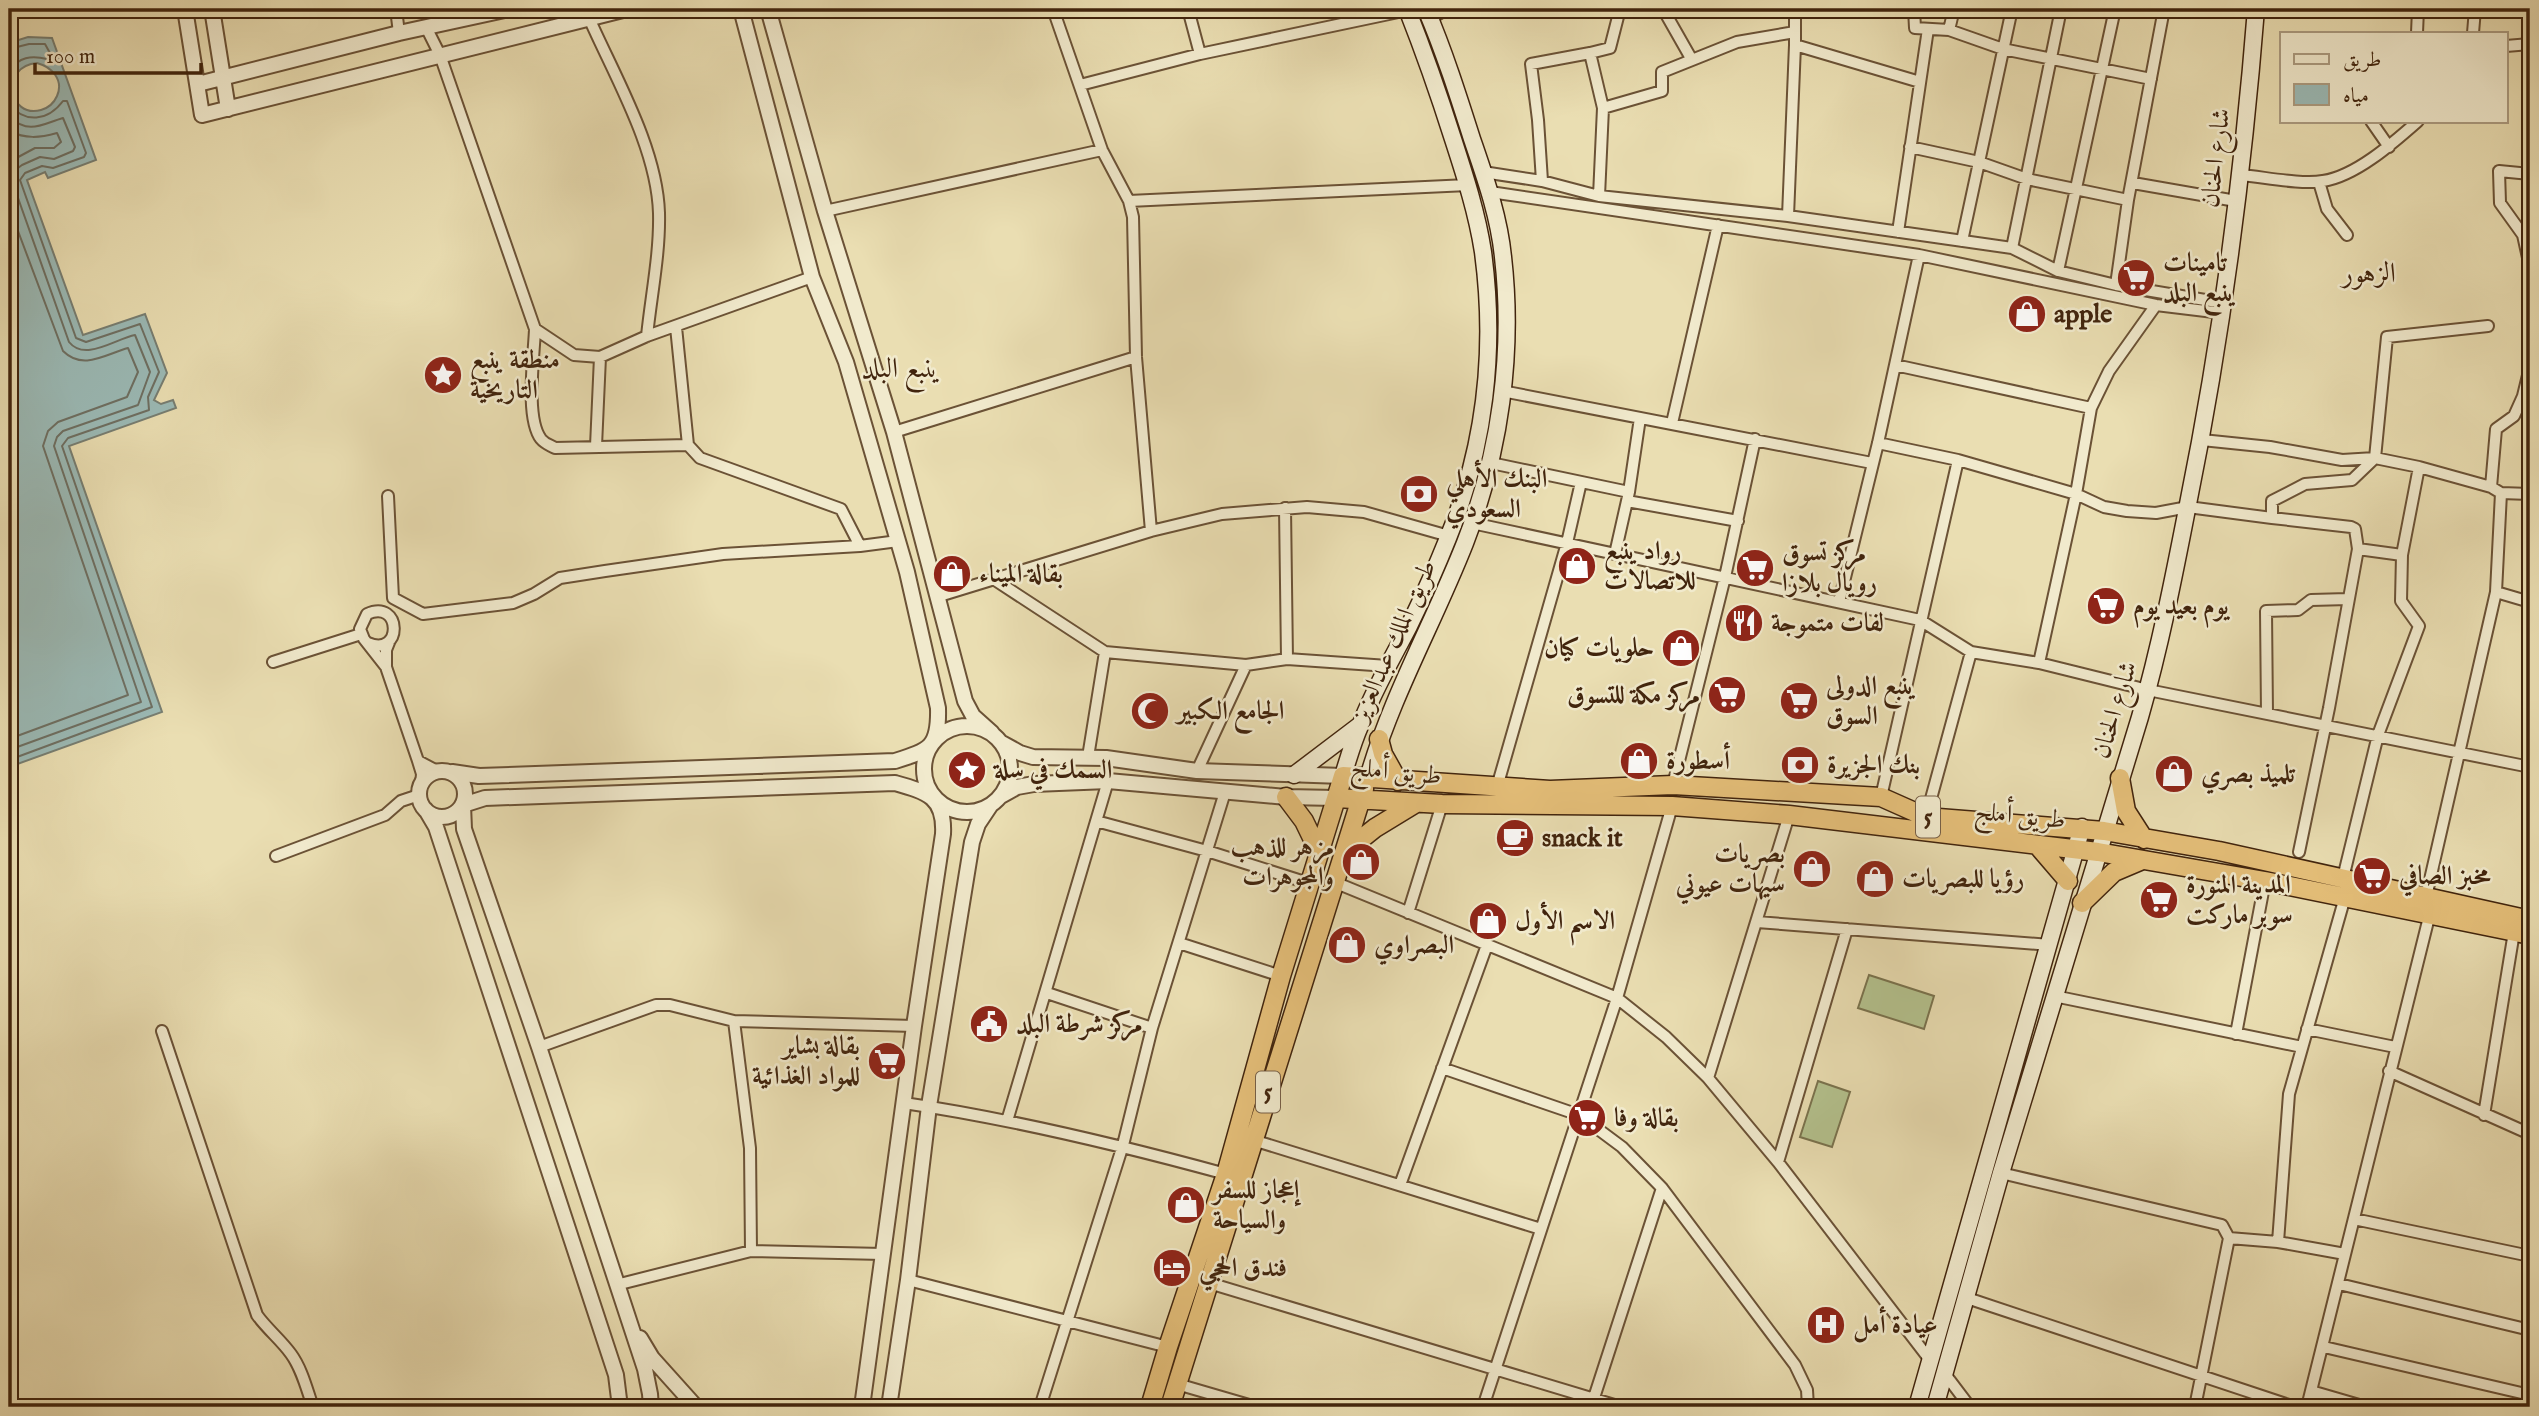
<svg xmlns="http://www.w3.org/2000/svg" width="2539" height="1416" viewBox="0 0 2539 1416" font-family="'IM FELL English',Amiri,serif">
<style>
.green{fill:#b4c28e;stroke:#7a734e;stroke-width:2}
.water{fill:#9bbab6;stroke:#777e72;stroke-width:2;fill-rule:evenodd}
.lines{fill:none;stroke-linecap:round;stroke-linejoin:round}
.shore{stroke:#6e6f62;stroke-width:2}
.minor-casing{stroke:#6b5236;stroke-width:14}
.tertiary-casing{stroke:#6b5236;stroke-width:18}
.secondary-casing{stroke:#41240d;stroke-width:19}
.trunk-casing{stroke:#41240d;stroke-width:21}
.minor{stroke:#f1eacd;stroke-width:10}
.tertiary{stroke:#f1eacd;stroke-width:14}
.secondary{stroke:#f1eacd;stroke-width:16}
.trunk{stroke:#e5bf79;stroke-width:18}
.labels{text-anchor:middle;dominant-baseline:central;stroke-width:5;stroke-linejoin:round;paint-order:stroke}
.shield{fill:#f1eacd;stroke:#765f47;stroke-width:2}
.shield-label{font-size:24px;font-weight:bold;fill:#41240d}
.street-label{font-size:26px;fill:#41240d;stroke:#f1eacd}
.poi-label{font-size:26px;font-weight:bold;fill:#41240d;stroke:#f1eacd;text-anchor:start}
.neighbourhood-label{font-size:28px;fill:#41240d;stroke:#f1eacd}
</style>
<rect width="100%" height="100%" fill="#eadeb2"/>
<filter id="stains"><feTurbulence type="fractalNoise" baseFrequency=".00286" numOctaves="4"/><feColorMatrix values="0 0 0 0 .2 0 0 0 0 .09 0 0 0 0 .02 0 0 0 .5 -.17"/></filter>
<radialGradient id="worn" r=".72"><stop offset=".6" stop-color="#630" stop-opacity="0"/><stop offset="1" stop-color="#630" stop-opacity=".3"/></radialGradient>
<path class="green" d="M1869 975 1934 996 1924 1029 1858 1008Z
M1818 1081 1850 1092 1832 1147 1800 1137Z"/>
<path class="water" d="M28 37 52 38 96 160 48 178 45 172 27 180 83 335 145 314 167 373 154 400 161 404 173 400 176 408 69 446 162 712 9 767V43ZM37 63C52 67 64 80 57 96 54 103 48 108 41 110 8 119 0 66 37 63Z"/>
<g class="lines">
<path class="shore" d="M9 49 29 44H45L51 55 47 59C31 55 19 57 9 71
M9 104C25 124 48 121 63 101H67L86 153 84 157 53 168 42 166 25 173 20 180 76 338 86 342 140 324 159 372 148 397 149 410 68 438 62 446 152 707 9 760
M9 117C30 135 42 124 63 118L75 147 73 151 54 159 40 157 22 165 14 171 12 181 69 342C85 362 115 339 135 335L150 372 138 405 63 431 57 437 54 446 141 702 9 750
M9 131C26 139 39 138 57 133L61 142 54 148H35L9 162
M9 207 63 351C83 371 106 354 128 348L138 372 127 397 58 422 48 431 43 446 128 695 9 739"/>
<g class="minor-casing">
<path id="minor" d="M396 9 399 33
M1053 9 1102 150 1129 201 1133 217 1136 357 1151 531
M1188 9 1200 54
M1663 9 1692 60
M1914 9 1915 28 1949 30 2003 49 2151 79
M589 18C615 77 657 148 659 213 660 254 651 296 647 336
M1430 19 1447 9
M427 29 440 55 535 329 574 355 600 357 647 336 812 277
M1949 30 1954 9
M2417 33 2418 9
M2473 33 2475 9
M1795 45 1920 82
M2506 46 2530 44
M1590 53 1610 48 1620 9
M1080 85 1200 54 1408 10
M1603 108 1662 91V72L1737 42 1795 32
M2371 121 2389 147
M1910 147 1979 162 2027 179 2128 200
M1483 172 1542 181 1599 196 1788 216 2012 248 2058 271 2116 285 2223 303
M2530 174 2499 171 2500 203 2523 235 2530 267
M2241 175C2264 177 2302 185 2323 181 2356 176 2393 143 2418 121
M1542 181 1538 120 1531 64 1590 53 1603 108 1599 196
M2319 182 2327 209 2347 235
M2133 183 2236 201
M1490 192 1919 255 2156 305 2222 313
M1129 201 1468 185
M825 211 1102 150
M1788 216 1795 45V9
M1898 232 1928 29
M1962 241 2012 9
M2012 248 2061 9
M2058 271 2115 9
M2116 285 2128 200 2164 9
M676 327 688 445 700 458 841 509 860 546
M535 329C534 356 525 418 541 439 545 444 550 445 555 448L688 445
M1895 365 2091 408 2076 494 2104 507 2127 511 2156 513 2188 507 2272 518V501L2305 484 2352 480 2375 458 2387 337 2488 326
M1502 391 1872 463
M2091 408 2109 371 2156 305
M1672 423 1718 225
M894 432 1136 357
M2202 440 2270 447 2342 460 2375 458 2419 467 2491 487 2501 493 2530 494
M1878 443 1958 460 2076 494 2039 663
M596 446 600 357
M1491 463 1629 492
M2491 487 2496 429 2514 416 2523 396 2530 367
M388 496 393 598 423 614 513 603 534 594 560 578 605 571 723 554 860 546 898 541
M1627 501 1738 521
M2272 518 2351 527 2355 529 2358 549 2402 555 2401 601 2419 626 2378 735 2343 878
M1472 523 1920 620 1971 652 2039 663 2148 690 2530 767
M1615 554 1629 492 1640 418
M2402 555 2419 467
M995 580 1105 652 1088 757
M2496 592 2530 602
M936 597 1151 531 1222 514 1307 507 1364 512 1449 536
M1839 602 1878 443 1919 255
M368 643C403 658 402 598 367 614L360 629 364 639 386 667V650L390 640
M1105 652 1246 665
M1287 659 1388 666
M273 662 361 634
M386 667 418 761
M2267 714 2266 611 2298 610 2311 600 2348 599
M1197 771 1246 665 1287 659 1285 508
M421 785 422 774 418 761 437 771
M1673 785 1725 577 1755 439
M1497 787 1567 543 1581 482
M1881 797 1958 460
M1926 817 1971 652
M1096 821 1207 851 1308 883
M2299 852 2329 708 2358 549
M276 856 385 815 401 801 419 795
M1334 882 1617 998 1666 1037 1708 1078 1778 1162 1930 1360
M2426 897 2496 592 2501 493
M1408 913 1442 804
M1757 922 2050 945
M1179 943 1281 976
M1047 993 1152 1028
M2054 996 2302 1047
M734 1021 750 1148 751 1251
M2307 1029 2395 1047
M162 1031 257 1315C267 1329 281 1340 291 1354 302 1369 307 1390 313 1407
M2236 1034 2265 881
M539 1047 656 1005H670L734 1021 914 1026
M1442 1068 1579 1115 1622 1147 1662 1188 1795 1365 1807 1390 1808 1407
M2389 1071 2530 1134
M1708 1078 1789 815
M904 1103C1013 1119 1120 1145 1226 1174
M2484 1115 2514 932
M1007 1121 1108 781
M1253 1140 1541 1229
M1778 1162 1847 929
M2001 1173 2222 1225 2229 1238 2195 1407
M1400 1185 1487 945
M2354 1219 2530 1256
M2229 1238 2278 1242 2345 1254
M2278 1242 2289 1094 2345 897
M908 1280 1168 1347
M1209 1283 1621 1407
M2339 1284 2530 1330
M616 1285 751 1251 883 1254
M1967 1298 2295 1407
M2324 1347 2530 1395
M1945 1374 1970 1407
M1177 1384 1256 1407
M2311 1391 2366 1407
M1040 1407 1123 1145 1152 1028 1225 792
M1483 1407 1617 998 1672 806
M1591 1407 1662 1188
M2307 1407 2430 913"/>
</g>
<g class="tertiary-casing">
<path id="tertiary" d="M185 9 202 115 627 9
M212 9 228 109
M768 9 825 211 894 432 965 701 973 716 992 733
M198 84 399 33 509 9
M924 769a43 43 0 1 1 86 0a43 43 0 1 1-86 0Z
M1002 743 1020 753 1033 757 1106 758 1197 771 1343 776
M419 794a23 23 0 1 1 46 0a23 23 0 1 1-46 0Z
M452 772 479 776 895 761C930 750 939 747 938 708L907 572 846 362 812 277 741 9
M1001 796 1017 787 1034 784 1108 781 1286 797 1336 798
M426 810 436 827 616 1375 620 1407
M640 1338 652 1358 696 1407
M651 1407 650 1394 645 1369 539 1047 464 829 463 805 485 798 895 783C927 792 945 797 943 834L914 1026 862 1407
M889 1407 908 1280 929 1106 972 842 978 824 990 806"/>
</g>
<g class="secondary-casing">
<path id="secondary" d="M1294 775 1360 725
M1343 776C1348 759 1353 742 1360 726 1373 691 1392 659 1409 626 1423 597 1436 568 1448 538 1485 447 1496 349 1483 252 1477 213 1465 176 1453 139 1439 95 1424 52 1407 9
M1368 778C1391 697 1434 622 1465 543 1500 453 1514 353 1503 257 1499 216 1485 177 1472 139 1458 95 1444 51 1426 9
M1917 1407 2082 827
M1935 1407 2001 1173 2140 717C2160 647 2174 576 2188 504 2221 341 2243 175 2256 9"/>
</g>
<g class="trunk-casing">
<path id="trunk" d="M1379 739 1383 754 1398 781
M2120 778 2126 811 2144 839
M1286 797 1304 821 1319 852
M1336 798 1442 804 1672 806 1789 815 2098 852 2265 881 2530 935
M2038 846 2068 881
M1345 852 1375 828 1416 803
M2082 903 2114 872 2140 861
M1150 1407 1168 1347 1226 1174 1281 976 1343 776 1550 790 1673 785 1881 797 1926 817 2104 831 2219 851 2530 920
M1170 1407 1364 789"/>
</g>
<use href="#minor" class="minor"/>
<use href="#tertiary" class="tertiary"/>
<use href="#secondary" class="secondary"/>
<use href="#trunk" class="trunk"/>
</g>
<defs>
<g id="supermarket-disc" transform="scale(2.0125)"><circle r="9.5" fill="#8f2418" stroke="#f1eacd"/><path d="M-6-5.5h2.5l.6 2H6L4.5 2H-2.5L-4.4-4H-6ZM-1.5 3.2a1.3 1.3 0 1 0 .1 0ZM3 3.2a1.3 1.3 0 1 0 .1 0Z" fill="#fff"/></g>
<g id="shop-disc" transform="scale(2.0125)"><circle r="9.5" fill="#8f2418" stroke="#f1eacd"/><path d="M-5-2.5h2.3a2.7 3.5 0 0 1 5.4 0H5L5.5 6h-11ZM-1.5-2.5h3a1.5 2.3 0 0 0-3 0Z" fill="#fff"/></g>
<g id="sight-disc" transform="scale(2.0125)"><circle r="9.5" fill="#8f2418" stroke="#f1eacd"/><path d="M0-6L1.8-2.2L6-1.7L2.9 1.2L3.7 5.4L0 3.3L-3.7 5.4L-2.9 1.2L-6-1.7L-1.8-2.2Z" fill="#fff"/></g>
<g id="bank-disc" transform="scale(2.0125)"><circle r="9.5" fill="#8f2418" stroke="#f1eacd"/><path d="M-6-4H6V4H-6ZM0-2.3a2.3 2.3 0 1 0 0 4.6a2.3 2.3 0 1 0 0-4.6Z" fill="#fff"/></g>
<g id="restaurant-disc" transform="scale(2.0125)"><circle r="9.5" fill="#8f2418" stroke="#f1eacd"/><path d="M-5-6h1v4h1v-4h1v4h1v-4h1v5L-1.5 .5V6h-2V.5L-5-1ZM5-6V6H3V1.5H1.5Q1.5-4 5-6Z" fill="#fff"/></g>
<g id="mosque-disc" transform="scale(2.0125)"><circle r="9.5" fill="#8f2418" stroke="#f1eacd"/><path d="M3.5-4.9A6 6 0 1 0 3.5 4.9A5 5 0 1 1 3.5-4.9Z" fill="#fff"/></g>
<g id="cafe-disc" transform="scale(2.0125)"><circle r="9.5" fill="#8f2418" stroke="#f1eacd"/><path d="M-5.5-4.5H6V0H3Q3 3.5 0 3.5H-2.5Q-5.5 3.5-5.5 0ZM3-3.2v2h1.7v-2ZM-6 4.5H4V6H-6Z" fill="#fff"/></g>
<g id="civic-disc" transform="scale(2.0125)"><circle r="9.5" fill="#8f2418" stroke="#f1eacd"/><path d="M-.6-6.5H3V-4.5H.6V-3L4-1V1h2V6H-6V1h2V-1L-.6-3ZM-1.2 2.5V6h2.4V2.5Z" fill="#fff"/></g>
<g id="hotel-disc" transform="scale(2.0125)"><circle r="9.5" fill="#8f2418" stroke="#f1eacd"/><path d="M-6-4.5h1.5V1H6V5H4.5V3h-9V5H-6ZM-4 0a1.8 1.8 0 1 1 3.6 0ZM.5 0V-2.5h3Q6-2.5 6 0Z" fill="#fff"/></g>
<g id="hospital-disc" transform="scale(2.0125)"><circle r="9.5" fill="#8f2418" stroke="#f1eacd"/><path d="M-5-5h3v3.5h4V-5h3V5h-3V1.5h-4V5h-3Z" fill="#fff"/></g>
</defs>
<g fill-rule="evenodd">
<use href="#supermarket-disc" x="2136" y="278"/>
<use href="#shop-disc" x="2027" y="314"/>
<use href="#sight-disc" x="443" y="375"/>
<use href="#bank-disc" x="1419" y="494"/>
<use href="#shop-disc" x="1577" y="566"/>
<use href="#supermarket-disc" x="1755" y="568"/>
<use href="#shop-disc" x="952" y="574"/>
<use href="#supermarket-disc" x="2106" y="606"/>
<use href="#restaurant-disc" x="1744" y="623"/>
<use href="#shop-disc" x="1681" y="648"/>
<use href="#supermarket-disc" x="1727" y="695"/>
<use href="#supermarket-disc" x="1799" y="701"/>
<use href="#mosque-disc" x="1150" y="711"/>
<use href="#shop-disc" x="1639" y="761"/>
<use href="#bank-disc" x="1800" y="765"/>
<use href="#sight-disc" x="967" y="770"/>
<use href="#shop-disc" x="2174" y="774"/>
<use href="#cafe-disc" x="1515" y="838"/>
<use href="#shop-disc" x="1361" y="862"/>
<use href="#shop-disc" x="1812" y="869"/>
<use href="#supermarket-disc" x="2372" y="876"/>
<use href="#shop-disc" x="1875" y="879"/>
<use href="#supermarket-disc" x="2159" y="900"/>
<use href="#shop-disc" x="1488" y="921"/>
<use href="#shop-disc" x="1347" y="945"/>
<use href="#civic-disc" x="989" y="1024"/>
<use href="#supermarket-disc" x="887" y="1061"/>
<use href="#supermarket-disc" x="1587" y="1118"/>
<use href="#shop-disc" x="1186" y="1205"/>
<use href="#hotel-disc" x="1172" y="1268"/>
<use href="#hospital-disc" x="1826" y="1325"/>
</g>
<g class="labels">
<g class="shield">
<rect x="1916" y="796.5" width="24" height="41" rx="5"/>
<rect x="1256" y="1071.5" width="24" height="41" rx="5"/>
</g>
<g class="shield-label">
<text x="1928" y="817">5</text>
<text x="1268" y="1092">5</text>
</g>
<g class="street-label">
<text transform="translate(2216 158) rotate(-83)">شارع الحنان</text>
<text transform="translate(1394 641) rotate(-66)">طريق الملك عبدالعزيز</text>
<text transform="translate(2115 710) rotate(-73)">شارع الحنان</text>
<text transform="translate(1396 772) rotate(6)">طريق أملج</text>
<text transform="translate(2020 816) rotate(6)">طريق أملج</text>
</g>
<g class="poi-label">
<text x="2163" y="263">تامينات<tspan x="2163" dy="30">ينبع البلد</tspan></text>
<text x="2054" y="314">apple</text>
<text x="470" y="360">منطقة ينبع<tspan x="470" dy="30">التاريخية</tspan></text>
<text x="1446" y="479">البنك الأهلي<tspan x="1446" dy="30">السعودي</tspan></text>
<text x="1604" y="551">رواد ينبع<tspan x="1604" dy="30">للاتصالات</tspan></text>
<text x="1782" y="553">مركز تسوق<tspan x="1782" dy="30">رويال بلازا</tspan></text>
<text x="979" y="574">بقالة الميناء</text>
<text x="2133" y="606">يوم بعيد يوم</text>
<text x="1771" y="623">لفات متموجة</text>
<text x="1654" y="648" text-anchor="end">حلويات كيان</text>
<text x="1826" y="686">ينبع الدولى<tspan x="1826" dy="30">السوق</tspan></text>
<text x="1700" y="695" text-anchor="end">مركز مكة للتسوق</text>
<text x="1177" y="711">الجامع الكبير</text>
<text x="1666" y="761">أسطورة</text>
<text x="1827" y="765">بنك الجزيرة</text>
<text x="994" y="770">السمك في سلة</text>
<text x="2201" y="774">تلميذ بصري</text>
<text x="1542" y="838">snack it</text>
<text x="1334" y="847" text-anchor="end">مزهر للذهب<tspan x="1334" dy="30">والمجوهرات</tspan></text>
<text x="1785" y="854" text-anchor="end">بصريات<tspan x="1785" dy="30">سيهات عيوني</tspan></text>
<text x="2399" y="876">مخبز الصافي</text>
<text x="1902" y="879">رؤيا للبصريات</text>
<text x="2186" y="885">المدينة المنورة<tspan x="2186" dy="30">سوبر ماركت</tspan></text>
<text x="1515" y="921">الاسم الأول</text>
<text x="1374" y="945">البصراوي</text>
<text x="1016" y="1024">مركز شرطة البلد</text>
<text x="860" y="1046" text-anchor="end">بقالة بشاير<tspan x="860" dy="30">للمواد الغذائية</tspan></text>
<text x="1614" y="1118">بقالة وفا</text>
<text x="1213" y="1190">إعجاز للسفر<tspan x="1213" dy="30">والسياحة</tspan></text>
<text x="1199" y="1268">فندق الحجي</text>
<text x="1853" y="1325">عيادة أمل</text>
</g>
<g class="neighbourhood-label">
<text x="2369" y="274">الزهور</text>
<text x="901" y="369">ينبع البلد</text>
</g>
</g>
<rect width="2539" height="1416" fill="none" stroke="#eadeb2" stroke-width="35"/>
<rect x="10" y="10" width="2518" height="1395" fill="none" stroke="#41240d" stroke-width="3.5"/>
<rect x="18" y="18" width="2504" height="1381" fill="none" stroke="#41240d" stroke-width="2"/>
<rect x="2280" y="32" width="228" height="91" fill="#f1eacd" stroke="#ab9b80" stroke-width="2"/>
<rect x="2294" y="54" width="35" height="10" fill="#f1eacd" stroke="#ab9b80" stroke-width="2"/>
<text x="2343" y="66" font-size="21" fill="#41240d">طريق</text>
<rect x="2294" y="84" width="35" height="21" fill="#9bbab6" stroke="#ab9b80" stroke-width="2"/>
<text x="2343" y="102" font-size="21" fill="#41240d">مياه</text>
<path d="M35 63v10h166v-10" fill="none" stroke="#41240d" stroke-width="3.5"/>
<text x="46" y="63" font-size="21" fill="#41240d" stroke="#f1eacd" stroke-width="5" paint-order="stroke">100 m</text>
<rect width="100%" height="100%" filter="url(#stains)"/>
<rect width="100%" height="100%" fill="url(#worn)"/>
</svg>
